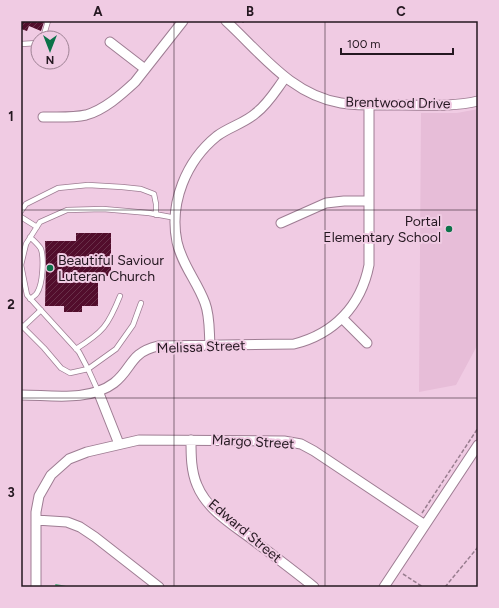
<svg xmlns="http://www.w3.org/2000/svg" width="499" height="608" viewBox="0 0 499 608" font-family="Figtree,sans-serif">
<style>
.built{fill:#e7bdd8}
.lines{fill:none;stroke-linecap:round;stroke-linejoin:round}
.stream{stroke:#5aac81;stroke-width:2}
.building{fill:url(#building-hatch)}
.lane-casing{stroke:#9e7d93;stroke-width:6}
.street-casing{stroke:#9e7d93;stroke-width:11}
.path{stroke:#987d8f;stroke-width:1.5;stroke-dasharray:4 2;stroke-linecap:butt}
.lane{stroke:#fff;stroke-width:4.5}
.street{stroke:#fff;stroke-width:9}
.grid{fill:none;stroke:#251821;stroke-width:1;stroke-opacity:0.55}
.poi-dot{fill:#0c7249;stroke:#f0cbe3;stroke-width:1.5}
.labels{text-anchor:middle;dominant-baseline:central;stroke-width:4;stroke-linejoin:round;paint-order:stroke}
.street-label{font-size:14px;fill:#251821;stroke:#f0cbe3}
.poi-label{font-size:14px;fill:#251821;stroke:#f0cbe3;text-anchor:end}
.neatline{fill:none;stroke:#251821;stroke-width:1.5}
.grid-label{font-size:13px;text-anchor:middle;font-weight:bold;fill:#251821}
</style>
<defs>
<pattern id="building-hatch" width="6" height="6" patternUnits="userSpaceOnUse"><rect width="6" height="6" fill="#520d2c"/><path d="M-1 1l2-2M0 6l6-6M5 7l2-2" fill="none" stroke="#683049"/></pattern>
</defs>
<rect width="100%" height="100%" fill="#f0cbe3"/>
<path class="built" d="M478 109V344L456 385 419 392 421 113H457Z"/>
<g class="lines">
<path class="stream" d="M56 585 66 587"/>
</g>
<path class="building" d="M21 21H40L44 22 41 31 29 26 27 31 21 29Z
M76 233H111V276H98V306H82V312H64V306H45L46 264 45 241H76Z"/>
<g class="lines">
<g class="lane-casing">
<path id="lane" d="M43 38 48 21
M21 44 38 43
M21 211 26 204 58 188 88 185 122 187 141 189 154 194 156 204V215
M21 217 37 227
M30 237C34 241 38 244 41 249 44 258 43 284 37 293 36 295 33 297 30 299
M21 325 44 348 61 368 70 373 88 369 79 352 27 295 21 265 26 244 40 222 67 210 103 209 149 213 176 218
M23 327 41 310
M76 349C103 332 108 326 120 296
M98 391 88 369 116 349 133 325 141 303"/>
</g>
<g class="street-casing">
<path id="street" d="M226 21C261 53 291 95 341 103 361 106 382 105 402 105 427 105 453 107 478 101
M110 42 145 69
M43 117C57 117 72 118 86 115 104 110 121 95 135 82L183 21
M281 223 326 203 344 201H369
M342 318 367 343
M210 345C209 331 210 316 205 303 197 281 182 265 177 242 169 203 186 161 217 136 229 127 245 123 256 113 268 104 276 90 285 78
M98 391 119 444
M21 395C51 395 89 402 114 383 133 368 129 353 158 346L294 344C334 334 361 306 369 265V105
M191 440C191 455 191 471 197 485 207 510 233 525 253 540 274 556 294 571 314 587
M36 520 67 522 80 527 95 537 159 587
M36 587V512L39 496 51 475 69 459 87 452 139 440 284 441 301 444 314 451 425 525
M384 587 478 445"/>
</g>
<path class="path" d="M243 23V21
M422 513 478 428
M403 574 423 587
M445 587 478 547"/>
<use href="#lane" class="lane"/>
<use href="#street" class="street"/>
</g>
<path class="grid" d="M174 21V587M325 21V587M21 210H478M21 398H478"/>
<g class="poi-dot">
<circle cx="449" cy="229" r="4"/>
<circle cx="50" cy="268" r="4"/>
</g>
<g class="labels">
<g class="street-label">
<text transform="translate(398 103) rotate(1)">Brentwood Drive</text>
<text transform="translate(201 347) rotate(-2)">Melissa Street</text>
<text transform="translate(253 442) rotate(3)">Margo Street</text>
<text transform="translate(245 531) rotate(40)">Edward Street</text>
</g>
<g class="poi-label">
<text x="441" y="221">Portal<tspan x="441" dy="16">Elementary School</tspan></text>
<text x="58" y="260" text-anchor="start">Beautiful Saviour<tspan x="58" dy="16">Luteran Church</tspan></text>
</g>
</g>
<rect width="499" height="608" fill="none" stroke="#f0cbe3" stroke-width="44"/>
<g transform="translate(50 50) rotate(180)"><circle r="19" fill="#f0cbe3" stroke="#9f8395"/>
<path d="M0-3L7 15L0 10L-7 15Z" fill="#0c7249"/>
<text y="-6" font-size="11" font-weight="bold" text-anchor="middle" fill="#251821">N</text>
</g>
<path d="M341 48v6h112v-6" fill="none" stroke="#251821" stroke-width="2"/>
<text x="347" y="48" font-size="12" fill="#251821" stroke="#f0cbe3" stroke-width="3" paint-order="stroke">100 m</text>
<rect x="22" y="22" width="455" height="564" class="neatline"/>
<g class="grid-label">
<text x="98" y="16">A</text>
<text x="250" y="16">B</text>
<text x="401" y="16">C</text>
<text x="11" y="121">1</text>
<text x="11" y="309">2</text>
<text x="11" y="497">3</text>
</g>
</svg>
